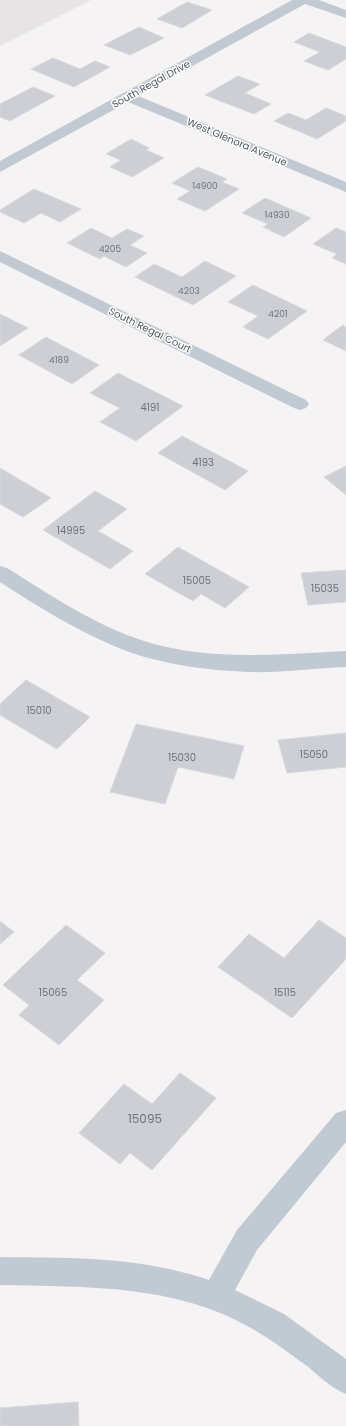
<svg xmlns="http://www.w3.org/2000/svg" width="346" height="1426" viewBox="0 0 346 1426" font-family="Poppins,sans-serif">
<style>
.education{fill:#e6e4e5}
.building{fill:#cdcfd5;stroke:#d7d9de}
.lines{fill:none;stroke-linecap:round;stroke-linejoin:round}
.minor{fill:#c1cad2;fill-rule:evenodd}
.labels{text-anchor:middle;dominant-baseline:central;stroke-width:3;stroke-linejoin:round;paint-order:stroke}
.far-number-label{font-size:9px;fill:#6b747e}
.far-street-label{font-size:10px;fill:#4a5661;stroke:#fff}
.number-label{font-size:10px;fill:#6b747e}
.near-number-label{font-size:12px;fill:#6b747e}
</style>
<rect width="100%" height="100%" fill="#f5f3f3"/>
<path class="education" d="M0 0H91L0 46Z"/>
<path class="building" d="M187 2 212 10 182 28 157 19Z
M139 27 164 38 130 55 104 45Z
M309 33 346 47V59L328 70 304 61 320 52 294 42Z
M53 58 80 69 95 61 110 67 74 87 31 69Z
M238 76 260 84 245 93 271 104 254 114 205 95Z
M33 87 55 96 10 121 0 117V104Z
M326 108 346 116V121L317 139 274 121 288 113 306 120Z
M131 139 149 148 146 150 164 158 132 177 110 167 121 160 106 154Z
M198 167 227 179 222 182 239 189 205 211 177 199 190 191 172 183Z
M34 189 81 209 60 222 41 213 24 223 0 212V210Z
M265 198 311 218 284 237 263 227 268 224 242 213Z
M91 228 112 238 127 229 144 236 130 245 147 253 126 267 104 256 100 259 67 243Z
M336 228 346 232V264L332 258 337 254 313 244Z
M205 261 236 276 193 305 135 277 154 264 182 277Z
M253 285 307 311 268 339 243 327 258 316 228 302Z
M0 314 28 328 0 346Z
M343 325 346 327V351L323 340Z
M46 337 99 365 72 384 19 355Z
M118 373 183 406 136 441 100 422 120 408 90 393Z
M182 436 248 471 225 490 158 453Z
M346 466V495L324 477Z
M0 468 51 498 23 517 0 504Z
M95 491 127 509 98 531 133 551 110 569 43 530Z
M178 547 249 587 225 608 201 594 193 601 145 574Z
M346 570V602L308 605 301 573Z
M26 680 90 717 57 749 0 715V704Z
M136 724 244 746 234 779 178 767 165 804 110 792Z
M346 733V767L287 773 278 740Z
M319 920 346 938V959L292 1018 218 967 249 934 284 958Z
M0 921 14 932 0 944Z
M66 925 105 953 77 980 104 1000 59 1045 19 1015 29 1005 3 985Z
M180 1073 216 1098 152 1170 130 1153 120 1164 79 1133 124 1084 152 1104Z
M78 1402 79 1426H0V1408Z"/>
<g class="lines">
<path class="minor" d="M292 0H319L346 10V18L305 4 138 96 346 182V192L128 102 0 172V161Z
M0 251 306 400 309 404 306 408 300 410 294 408 0 262Z
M0 566 7 568C50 595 95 625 144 641 210 662 278 654 346 651V667C314 668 281 673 249 672 204 670 156 664 114 646 74 629 37 606 0 582Z
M346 1110V1142L257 1250 235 1290 284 1314 346 1359V1394C331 1388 319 1376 307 1366 289 1353 271 1339 251 1328 174 1284 86 1287 0 1285V1257C74 1258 137 1256 209 1280L237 1230 336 1113Z"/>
</g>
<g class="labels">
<g class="far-number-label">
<text x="205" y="186">14900</text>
<text x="277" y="215">14930</text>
<text x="110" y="249">4205</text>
<text x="189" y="291">4203</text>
<text x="278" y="314">4201</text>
<text x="59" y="360">4189</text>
</g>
<g class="far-street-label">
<text transform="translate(151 84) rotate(-29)">South Regal Drive</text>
<text transform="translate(237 142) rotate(23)">West Glenora Avenue</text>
<text transform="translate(150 330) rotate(26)">South Regal Court</text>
</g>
<g class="number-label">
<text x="150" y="407">4191</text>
<text x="203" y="462">4193</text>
<text x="71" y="530">14995</text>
<text x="197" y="580">15005</text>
<text x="325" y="588">15035</text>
<text x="39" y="710">15010</text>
<text x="314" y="754">15050</text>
<text x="182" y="757">15030</text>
<text x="53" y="992">15065</text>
<text x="285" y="992">15115</text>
</g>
<g class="near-number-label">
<text x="145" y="1118">15095</text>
</g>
</g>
</svg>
